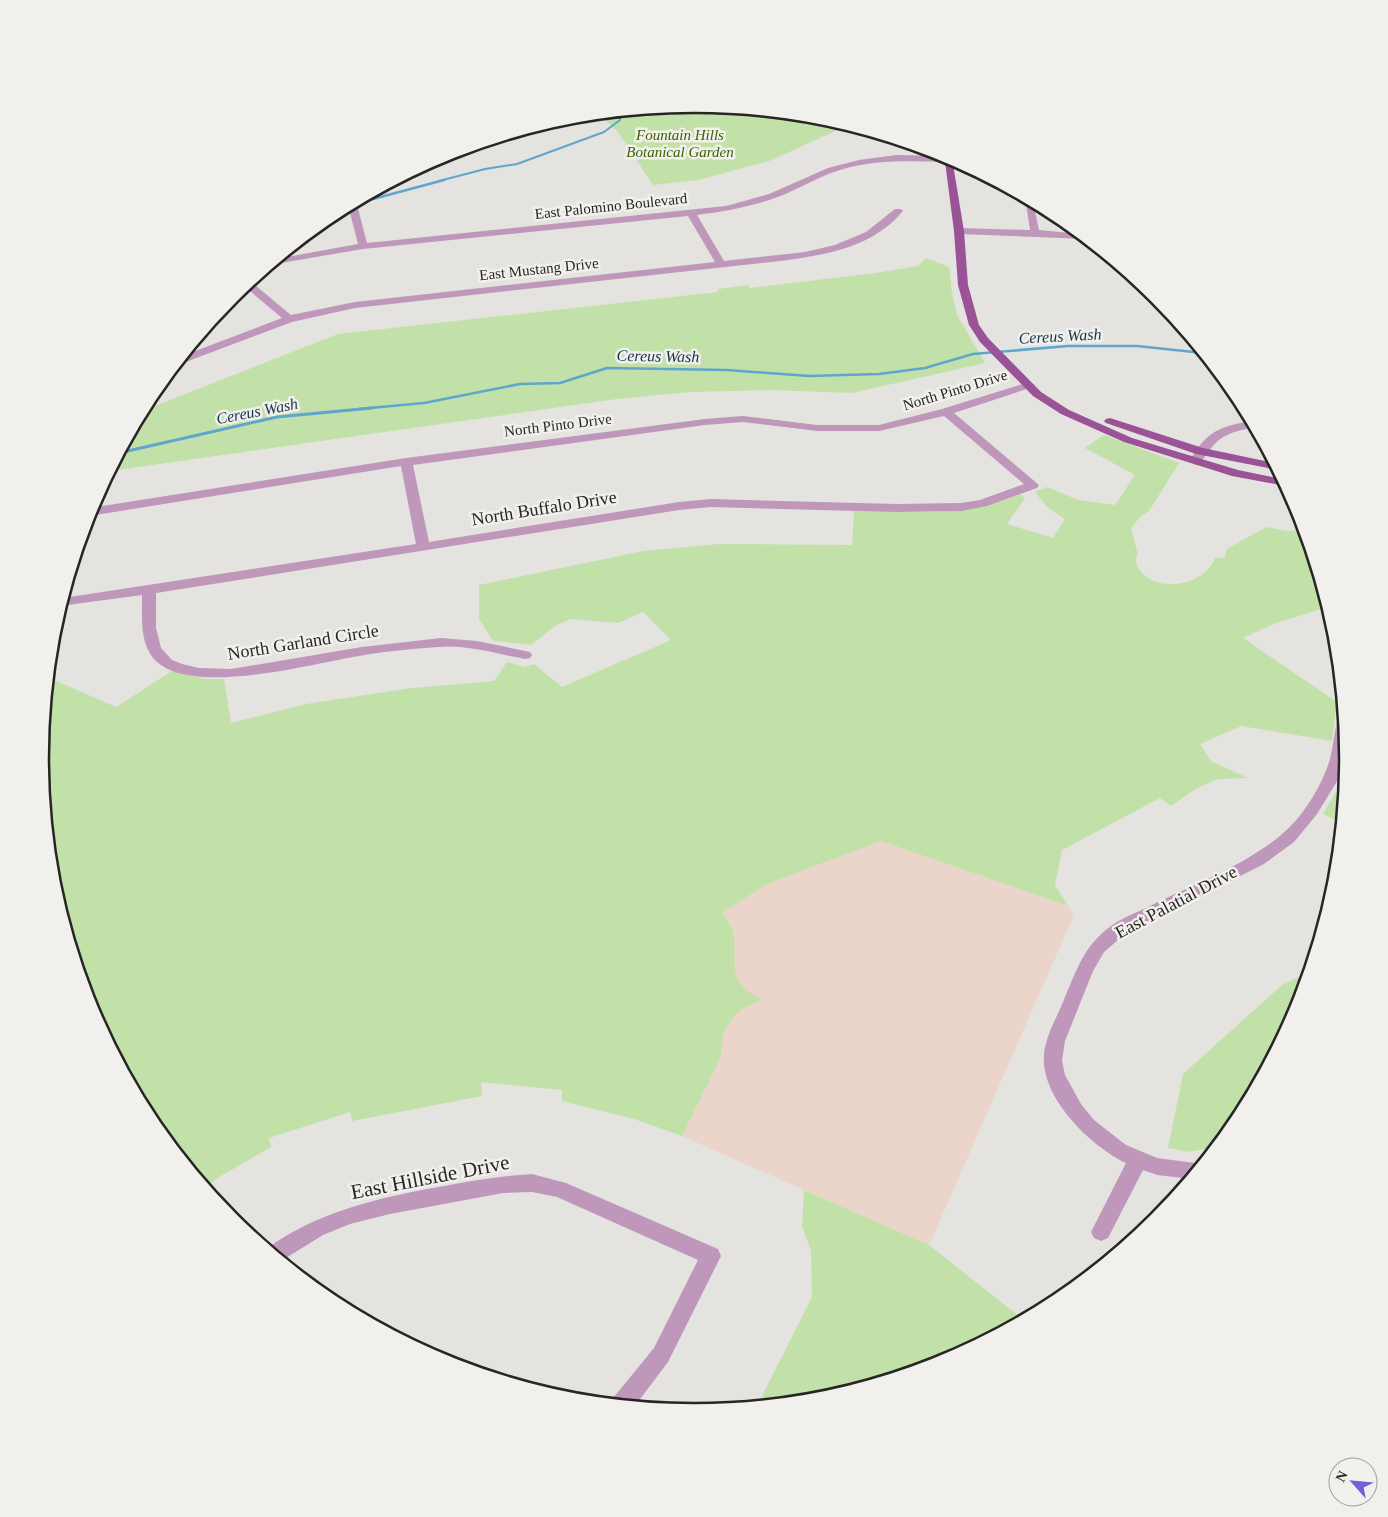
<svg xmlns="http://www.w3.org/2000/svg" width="1388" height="1517" viewBox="0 0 1388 1517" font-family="'Times New Roman',serif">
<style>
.industrial{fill:#ebd4c9}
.green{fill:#c2e1a8}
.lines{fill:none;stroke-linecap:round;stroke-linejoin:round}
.stream-far2{stroke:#5fa6ce;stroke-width:2}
.stream-far1{stroke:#5fa6ce;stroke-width:2.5}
.stream{stroke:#5fa6ce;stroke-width:3}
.minor{fill:#bf97bb;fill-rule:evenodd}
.major{fill:#9b5397;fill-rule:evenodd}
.labels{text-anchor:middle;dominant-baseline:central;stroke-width:5;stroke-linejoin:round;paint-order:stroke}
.far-park-label{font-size:15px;font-style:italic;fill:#3b6201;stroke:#f2f0ec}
.far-street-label{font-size:15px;fill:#262624;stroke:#f2f0ec}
.far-water-label{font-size:16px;font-style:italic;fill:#143546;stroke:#f2f0ec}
.street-label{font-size:18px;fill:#262624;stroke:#f2f0ec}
.near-street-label{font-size:21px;fill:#262624;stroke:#f2f0ec}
.rim{fill:none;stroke:#262624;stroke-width:2.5}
</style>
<rect width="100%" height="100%" fill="#e4e3df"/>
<path class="industrial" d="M881 841 1068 906 1074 915 929 1245 682 1136 721 1057 720 1044 724 1031 732 1018 742 1009 762 1000 749 994 737 980 734 969V939L730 921 722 913 767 884Z"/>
<path class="green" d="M694 105 822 117 848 125 772 160 698 180 653 185 618 132 599 114Z
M926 258 949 267 952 294 957 315 985 363 852 393 769 390 690 392 617 399 110 471 142 411 338 334 718 292V289L748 285 750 288 876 273 918 266Z
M1104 435 1179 463 1149 511 1139 518 1131 529 1138 555 1135 560C1145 595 1202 590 1215 558H1224L1227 549 1266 527 1286 531 1305 530 1328 607 1276 623 1243 638 1337 702 1332 741 1241 726 1200 744 1211 761 1248 778 1218 779 1197 788 1171 806 1160 798 1062 850 1055 885 1068 906 881 841 767 884 722 913C753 943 710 975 763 1000 734 1008 720 1028 721 1057L682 1136 634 1119 562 1101V1090L481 1082 482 1096 352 1121 350 1112 269 1138 271 1147 219 1177 205 1188 150 1122 90 1008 53 886 40 758 48 673 54 680 116 707 172 671 205 679H224L231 723 306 704 412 688 494 681 507 662 525 667 534 664 562 687 671 640 643 612 618 623 571 619 555 626 531 645 493 641 479 619V585L643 551 719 544 852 545 854 511C911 512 967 517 1020 494L1025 498 1007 524 1053 538 1065 519 1047 507 1035 492 1047 487 1078 500 1115 505 1135 475 1085 448Z
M1347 764 1342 823 1323 814 1339 787Z
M1309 972 1298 1009 1238 1122 1217 1147 1188 1152 1168 1148 1183 1074 1282 985Z
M804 1190 929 1245 1024 1320 944 1363 821 1400 757 1406 812 1297 811 1251 802 1226Z"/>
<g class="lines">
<path class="stream-far2" d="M439 181 485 169 517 164 604 132 620 120 619 112"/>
<path class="stream-far1" d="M373 199 444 180
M359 409 424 403 520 384 560 383 607 368 727 370 809 376 879 374 925 368 973 354 1068 346H1137L1203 353"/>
<path class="stream" d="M119 453 277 417 372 408"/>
<path class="minor" d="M896 155 947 156 951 159 947 162C909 161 870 159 834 172 814 179 795 191 775 198 749 207 724 212 697 215L724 261 805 252 835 245 866 232 895 209H901L903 211C874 246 830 254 788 260L355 308 292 322 183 363 176 364 182 356 282 318 244 286 250 281 291 315 355 302 715 262 688 216 363 249 269 265 276 259 358 244 348 205 356 201 367 243 726 206 769 194 828 168 859 160Z
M1025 197 1033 202 1039 230 1080 234 1087 239 959 234 954 231 959 228 1030 230Z
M1029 382 1035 385 1033 387 954 413 1039 485 1037 488 987 506 961 511 896 512 711 507 679 510 156 593V628L161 648 172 660 182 664 199 668 231 669 362 647 441 638 477 641 530 652 532 655 530 658 525 659C497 654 467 644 438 647 412 649 385 651 359 656 311 664 202 694 161 665 139 650 142 619 142 595L60 606 63 598 416 544 401 466 89 516 90 508 406 458 705 419 743 416 817 425H879L942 409ZM944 416 1024 484 980 500 961 503 896 504 711 499 679 502 429 542 413 465 705 425 743 422 817 431H879Z
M1252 421 1255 427C1223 434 1218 436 1200 464L1196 465 1190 461C1205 432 1220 426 1252 421Z
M1344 717 1347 747 1345 760 1336 783 1317 814 1294 842 1264 864 1125 934 1104 952 1093 971 1065 1041 1062 1061 1065 1075 1081 1104 1094 1120 1126 1145 1157 1158 1203 1164 1191 1179 1157 1175 1143 1170 1108 1238 1101 1241 1094 1238 1091 1232 1126 1163C1091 1146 1040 1098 1044 1054 1046 1034 1058 1016 1065 997 1078 967 1084 946 1111 926 1123 917 1139 912 1152 905 1195 884 1244 866 1281 835 1303 817 1322 786 1330 759 1333 747 1334 734 1337 722L1339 719Z
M532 1174 566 1183 718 1249 721 1256 668 1362 634 1407 611 1404 614 1397 654 1348 698 1260 557 1197 532 1192 503 1193 390 1214 350 1224 323 1235 281 1261 266 1249C316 1213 373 1199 433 1188 466 1182 498 1176 532 1174Z"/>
<path class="major" d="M944 154 952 158 964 231 968 285 979 325 988 338 1041 392 1069 410 1132 438 1238 470 1282 479 1286 486 1232 476 1124 442 1061 414 1033 396 980 342 969 325 958 285 954 231Z
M1110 418 1203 448 1274 463 1278 470 1196 454 1106 423 1104 421 1106 419Z"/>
</g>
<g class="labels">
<g class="far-park-label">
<text x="680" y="135">Fountain Hills<tspan x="680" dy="17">Botanical Garden</tspan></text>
</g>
<g class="far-street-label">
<text transform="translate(611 206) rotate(-6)">East Palomino Boulevard</text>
<text transform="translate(539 269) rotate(-6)">East Mustang Drive</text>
<text transform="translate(955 390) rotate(-17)">North Pinto Drive</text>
<text transform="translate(558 425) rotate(-7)">North Pinto Drive</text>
</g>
<g class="far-water-label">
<text transform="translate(1060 336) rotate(-3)">Cereus Wash</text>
<text transform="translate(658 356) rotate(1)">Cereus Wash</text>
<text transform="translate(257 411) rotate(-11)">Cereus Wash</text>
</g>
<g class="street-label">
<text transform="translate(544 508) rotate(-9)">North Buffalo Drive</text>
<text transform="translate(303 642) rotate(-9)">North Garland Circle</text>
<text transform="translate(1176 902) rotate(-28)">East Palatial Drive</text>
</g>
<g class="near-street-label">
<text transform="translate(430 1177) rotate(-11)">East Hillside Drive</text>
</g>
</g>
<path d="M0 0H1388V1517H0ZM49 758a645 645 0 1 1 1290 0a645 645 0 1 1-1290 0Z" fill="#f2f0ec" fill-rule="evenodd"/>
<path class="rim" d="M49 758a645 645 0 1 1 1290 0a645 645 0 1 1-1290 0Z"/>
<g transform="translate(1353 1482) rotate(297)"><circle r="24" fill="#f2f0ec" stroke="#a09f9c"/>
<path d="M0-4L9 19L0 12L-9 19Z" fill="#745fd9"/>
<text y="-8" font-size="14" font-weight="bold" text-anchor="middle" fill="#262624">N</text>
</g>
</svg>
